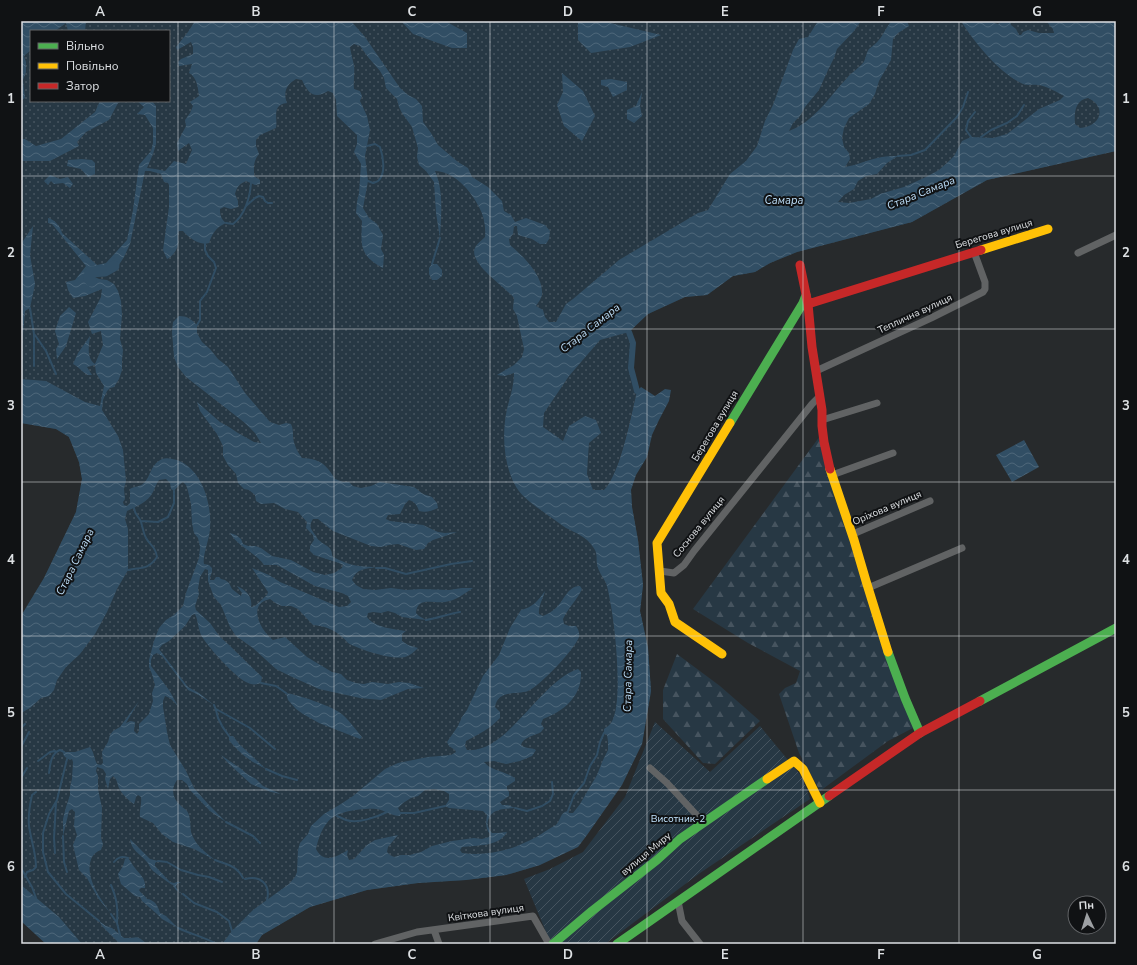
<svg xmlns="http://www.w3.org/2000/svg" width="1137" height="965" viewBox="0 0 1137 965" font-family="'Nunito Sans',sans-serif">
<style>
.forest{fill:url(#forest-firs)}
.park{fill:url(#park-dots);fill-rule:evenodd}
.garden{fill:url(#garden-furrows)}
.water{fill:url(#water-waves);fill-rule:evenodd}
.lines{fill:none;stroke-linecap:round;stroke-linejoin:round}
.stream{stroke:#314e64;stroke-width:2}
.canal{stroke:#314e64;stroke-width:6}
.river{stroke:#314e64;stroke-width:11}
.street{stroke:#616364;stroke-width:7}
.fast{stroke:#4caf50;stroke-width:9}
.slow{stroke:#ffc107;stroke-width:9}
.jam{stroke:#c62828;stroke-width:9}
.grid{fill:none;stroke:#dde0e3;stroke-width:1;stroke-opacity:0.55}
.labels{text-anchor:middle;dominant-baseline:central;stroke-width:4;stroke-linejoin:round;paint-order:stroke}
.street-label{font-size:10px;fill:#dde0e3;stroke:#101214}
.park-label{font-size:10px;fill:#c1e3fd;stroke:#101214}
.water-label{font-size:11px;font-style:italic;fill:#bddef8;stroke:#101214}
.neatline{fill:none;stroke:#dde0e3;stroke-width:1.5}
.grid-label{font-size:13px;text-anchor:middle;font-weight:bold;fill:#dde0e3}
</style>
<defs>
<pattern id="forest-firs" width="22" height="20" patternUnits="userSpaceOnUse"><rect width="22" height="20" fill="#273844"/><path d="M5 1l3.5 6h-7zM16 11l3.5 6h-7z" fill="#46545f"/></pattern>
<pattern id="park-dots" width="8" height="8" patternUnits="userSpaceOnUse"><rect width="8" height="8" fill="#273844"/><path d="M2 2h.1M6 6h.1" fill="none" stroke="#46545f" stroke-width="1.8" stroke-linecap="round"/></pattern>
<pattern id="garden-furrows" width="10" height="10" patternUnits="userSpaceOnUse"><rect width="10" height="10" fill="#273844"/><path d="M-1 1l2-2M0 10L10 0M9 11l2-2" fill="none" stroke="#46545f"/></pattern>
<pattern id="water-waves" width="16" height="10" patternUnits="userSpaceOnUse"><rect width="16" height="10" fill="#314e64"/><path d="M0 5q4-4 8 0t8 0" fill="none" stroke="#4e677a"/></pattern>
</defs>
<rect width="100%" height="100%" fill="#272a2c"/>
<path class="forest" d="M820 436 833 486 834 498 842 509 913 728 888 741 820 791 799 753 779 694 785 688 796 683 800 671 748 643 693 609Z
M677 654 720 686 760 721 715 764 703 763 663 719V690Z"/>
<path class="park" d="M21 21H1116V151L987 180 912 222 797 252 770 263 755 272 733 276 707 295 685 297 648 314 629 331 633 343 631 368 637 391 624 445 614 476 631 490 632 507 638 540 643 585 640 611 648 648 651 691 642 744 540 865 506 875 466 880 418 883 367 890 310 907 262 935 256 944H46L21 921V616L44 578 76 512 82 479 79 462 69 437 56 429 21 423ZM31 31H169V101H31Z"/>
<path class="garden" d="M655 722 710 772 760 726 802 777 810 799 700 873 605 944H551L524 879 550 869 583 852 625 797Z"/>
<path class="water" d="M21 21H86L85 31H68L66 23 55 31H31V50L24 56 26 62V72L23 80 25 98 21 101Z
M195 21H351L365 37 400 88 408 95 416 99 422 106 423 122 431 133 438 145 458 162 468 168 472 177 488 187 502 201 504 211 511 215 515 222 526 218 545 225 550 231 549 239 546 244H540L532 239 518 235 517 226H514L513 234 509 239 510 245C523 256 544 276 542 295 541 299 538 303 536 306L543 310 545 317 549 322H556L566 304 573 299 619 260 698 213 708 210 730 174 746 161 757 146 765 121 773 105 793 50 799 39 808 37 818 21H861L854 31 837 49 834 58 828 70 819 90 805 107 800 116 793 123 789 131C814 122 830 96 847 78 852 72 859 68 863 63 866 59 866 53 869 49 872 46 876 44 878 41 884 35 886 26 892 21H907L909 26 898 33 893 39 891 60 879 81 875 94 869 104 849 118 844 128 842 138 844 147 849 153 850 159 845 167C858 165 869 159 882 157 887 156 892 156 898 156L887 163 877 174 866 176 858 181 854 189 844 195 838 202 849 203 871 199 880 194 904 187 926 177 939 170 948 162 954 156 962 141 971 137 993 138 1007 134 1039 109 1060 100 1064 96C1057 92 1046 86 1038 85 1033 84 1028 86 1023 84 1000 74 974 42 961 21H992L994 23 998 24 1002 21H1010L1011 25 1016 29 1019 35H1021L1023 32 1028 30 1039 33H1054L1053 29 1046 21H1116V151L987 180 912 222 797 252 770 263 755 272 733 276 707 295 685 297 648 314 629 332 600 340 569 376 544 413 543 427 563 441 569 426 585 416 596 420 601 433 589 443 588 457 587 474 593 490H604C620 475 631 415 637 391L641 387 655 396 665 389 671 390 669 401 659 420 652 435 647 457 636 475 631 490 632 507 638 540 643 585 640 611 648 648 651 691 642 744 622 785 587 835 578 847 540 865 506 875 466 880 418 883 367 890 310 907 262 935 256 944H222L232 931 253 910 289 884 295 877 297 872 298 850 300 843 308 834 311 826 324 814 341 804 353 796 385 769 398 763 428 757 451 755 456 752 455 750 449 746 447 742 458 726 462 717 467 710 483 676 499 655 510 628 521 610C533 607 538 601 545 591 543 599 538 606 539 614L543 616C548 614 553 611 557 607 564 600 568 586 580 586L582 589C577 600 568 608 563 619L564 624 569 626H576C578 629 580 633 579 637 575 649 539 687 528 691 517 695 498 689 495 707L500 712V718C490 729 479 734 466 741L465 746 467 750C507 754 540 681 578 669L581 672C582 696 564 711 543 719L541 724 544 728 541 732C534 736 523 737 521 745 525 749 531 747 536 750L532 756 520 761 506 764 494 761 484 762C491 771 505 771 515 778V781L507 786V789L509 792V796L500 802 502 805H508L515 808C506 809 493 808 489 818 486 824 488 828 492 833H498L507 832C499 847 477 845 462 847L460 850 462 853C483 856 506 852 526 842 537 838 546 830 556 825 561 820 560 812 568 811L569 813H573L580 804 597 775 603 760 608 750V741L607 735 604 733V729C606 727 609 726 611 723 624 705 615 624 610 601 609 595 608 589 606 583 603 577 598 571 597 564 596 558 598 553 593 547 587 537 576 533 566 528 560 524 555 520 549 516 536 506 521 498 514 483 503 461 502 432 507 409 510 397 514 386 514 373L505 376 497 375 514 365 522 357 524 349 517 316 513 309 514 298C506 287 465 262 476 246 478 243 482 240 485 237 486 227 484 216 479 207 471 191 454 171 435 171 444 191 441 216 440 238L436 213 434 182 426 171 419 165 417 157 418 148 412 127 402 113 399 107 397 99 386 88 384 78 380 71 368 57 360 46 354 44 350 47C351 54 353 60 354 66 355 74 353 81 354 89L360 91 362 96 360 101 367 116 370 130 365 156 368 181 363 208 369 218 377 224 383 235 381 249 384 255 383 268C359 255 361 246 362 221L356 213 357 202 359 193 361 164 354 152 357 144V135L337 116 336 100 333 93 328 91C314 100 308 93 302 80L296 79C286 85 283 92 287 103 271 105 278 118 276 128L260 135 256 140V146L259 154C253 161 254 167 254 176L260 180V184L255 185 246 181C239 184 237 187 235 194L238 201V207L231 209 224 207 220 209C220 215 221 219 226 223 216 227 212 234 209 243 200 246 189 238 183 231H179C177 236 179 240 178 245 177 250 172 257 167 259L163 250 169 207V185L168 183 164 182 161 174 150 171H145L130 244 124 257 115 271 104 274 99 270H95L93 273 95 277 99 279 107 280 114 284 118 291 121 301 122 315 120 339 123 350 122 360V370L119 379 114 387 110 388 107 391 103 400 102 410 118 436 123 450 126 481 124 489 125 499 123 502 124 505 127 506 130 503V489C135 486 140 487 144 483 151 476 150 465 162 459 167 457 173 459 177 460 202 469 212 504 210 528 210 538 202 556 204 564L209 565 212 568V572L210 577V580H214L216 577H219L221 579 225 580 229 583 232 589 241 596 242 593 237 586C246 590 253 597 251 607L255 606 267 595 268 592 252 568 269 575 280 582 339 607 347 606 351 602 348 596 342 593 315 586 277 565H264C255 552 238 547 230 533L236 535 241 539 243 544 248 546H255L261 548 272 556 291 560 313 572 325 575 334 573 342 568 343 565 339 563 314 555 310 551V546L314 540 313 535 306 528 307 522 298 512 285 509 274 503 261 504 256 501 255 495 249 490 244 489 238 483 236 474 228 465 223 456V446L217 434 200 411 197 402 220 422 229 427 238 433 254 442 261 443 255 433 245 423 186 377 178 367 174 357 172 332 173 322 179 316C187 316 191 319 197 325V333L202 342 210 349 218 359 228 367 245 393 270 422 279 425 286 423 291 424C293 428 293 432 293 437 294 445 297 451 302 458 320 459 326 464 335 479L343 482H349L353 486 361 488 371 486 380 482 414 487 423 494 432 497 437 503 438 508C431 511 426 513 419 511 417 505 415 502 409 500L405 504 400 514 388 515 386 519 390 521 423 525 438 532 445 533 457 532 433 540 428 543 424 549 416 550 398 544 389 545 381 547 371 546 333 531 318 519H313C308 527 311 529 316 536 317 538 318 540 320 541 325 546 332 546 332 555L333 557C341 561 350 565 359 566 366 567 369 566 376 568 366 568 356 569 352 580L356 585 363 589 375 590 391 588 406 590 421 589 449 590 462 588H473C464 594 455 601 445 602 434 604 417 596 416 613L419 616 426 620 402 617 395 613 388 611 381 613 373 612 368 613 367 617C375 628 394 629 406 631L402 634V641L408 645 418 648C414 652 411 655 405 657 392 660 360 650 348 643 346 641 344 638 341 636 333 629 324 626 313 625L298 609 291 606H282L277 604 270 599C246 604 261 631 273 640L285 637 307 657 332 672 341 674 347 680 356 683 364 684 372 682 388 684 399 682 409 683 424 688 408 689 381 700 360 698 319 689 290 676 276 669 253 648 236 636 230 627 221 605 214 597 208 581V570L205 569 200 577 198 589 199 594 195 606 196 610 210 623 220 637 228 644 262 677 261 683C256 685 251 685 246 682 235 677 207 646 201 635 198 628 198 620 195 614L192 615 185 626 169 641 162 645 159 649 188 687 199 693 214 705 197 694 188 690 162 656 157 653 153 655 151 660V666L169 690 178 706 170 698 165 696 163 701V707L164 713 167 732 170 745 186 771 194 788 209 805 226 822 210 811 190 790 187 784 182 780H177C171 788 172 798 180 805 182 807 185 809 187 811 191 817 190 825 191 832 195 845 205 852 215 860L194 849 173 842 162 834 153 823 140 817C139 811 142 804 141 797L138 795 136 797 135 801 134 804C128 800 122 794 119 788 117 783 117 779 113 776L110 779 108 789 105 779 106 774 103 769 97 767 96 771 98 776V789L102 808 101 838 103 844 101 850C97 851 95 853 92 857 83 876 101 899 111 914L98 898 87 878 79 870 73 845 77 835 74 826 75 812 72 809 69 811 63 836V819L66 807 70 795V787L72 779 73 762 72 759 70 760 65 757 63 754 64 752H75L90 747C94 752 94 758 97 764L101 765 103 763 102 752 108 742 110 735 113 731 120 727 139 701 126 723 131 721 135 722 134 731 137 734 139 731V724L149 714 153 701 152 693 155 685 152 674 149 667V660L154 641 159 628 166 620 174 615 183 606 186 593 199 558 200 547 198 538 194 533 192 523 191 504 188 491 186 485 183 482C179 484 177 488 174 491L171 489 170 483 166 479 159 480C156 484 155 488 153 492 148 502 136 507 127 511L125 519 128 529V570L117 589 107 612 95 634 80 654 66 667 57 680 54 690 49 696 41 698 30 708 21 713V616L44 578 76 512 82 479 79 462 69 437 56 429 21 423V379L46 381 85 402 100 406 104 386 96 373 95 365 87 367 92 375H88C82 372 79 367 73 364L78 353 90 336C89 345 86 358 95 364L103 345 101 331 92 334 88 322 101 297 102 289 85 296 73 298 68 290 66 282 75 280 86 266 52 224 48 223V218C54 219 61 227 62 233L97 265 106 263 127 240 133 210 139 165 151 151 153 143V128L145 115 137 114 144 107 137 101H152L156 106V144L153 154 147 168 155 169 165 171 174 161 186 164 192 150 189 143 178 151 177 143 186 126 185 120 190 113 193 106 190 102 199 96C198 88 197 77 189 73L192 64 179 66 178 62 181 59 193 54V47L191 42 177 50 176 47 188 32ZM1088 98C1108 107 1100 127 1080 128L1075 124C1074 113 1075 100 1088 98ZM434 789 444 791 449 794V800L445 806 449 808 483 811 487 815C486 822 485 828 490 834L489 837 482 839 474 838 452 841 432 846 421 852 410 855H401L394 857 390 855 387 852 388 847 398 835 375 840 367 845 354 859 349 860 347 855 348 850C336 857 324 864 316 849 318 840 321 830 327 823 335 811 363 808 376 809 385 810 391 816 400 816L401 813 398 808 403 803 411 798 418 796 425 790Z
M401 21H445L467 33V48H452L413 34Z
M578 21H602L661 35 630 47 591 53 578 40Z
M562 73 583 91 595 116 582 141 564 126 557 105 563 92Z
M611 79 627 82V90L613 97 608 87 601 85V80Z
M642 92 640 106 642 116 634 123 627 119V110L636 106Z
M100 101H123L118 103 109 120 86 132 77 142 79 146 50 161H21V139H25L36 146 61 139 95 112Z
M82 159 92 160 95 163V174L88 177 81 169 67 166 68 160Z
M50 175 60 179 68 177 73 184 70 188 63 183 54 184 51 181 48 185 44 181Z
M33 226 30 255 35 284 30 308 25 311 23 334 21 315V244Z
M432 264H437L442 270V276L437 280H432L429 274V268Z
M69 307 76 313 66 346 57 359 56 349 59 344 55 331 60 316Z
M1024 440 1039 467 1012 482 996 455Z
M286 693C299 695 328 705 339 712 348 718 355 729 362 737L360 739 319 723 303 714 296 709 288 700Z
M229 736H233L239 744 266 769C251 762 239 753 229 740Z
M221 755 231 762 240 768 247 774 256 779 263 786 281 794 271 792 251 784 228 763Z
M130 839 150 859 158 861 155 863V866L170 882 174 883 177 882H181L177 884 176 887 178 891 183 894C178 892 175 890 173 885 171 885 153 871 152 870 150 868 149 864 147 862 140 853 132 852 130 839Z
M128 858C131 861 132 865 135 868 140 875 146 878 145 888H141L139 890C141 894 145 895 147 899 155 900 158 906 160 913L166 916 178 928 162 919 157 914 142 901 140 897 135 896 121 884 118 874 123 866 125 859Z
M21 885 59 917 82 944H46L21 921Z
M99 921 106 926 112 928 124 938C137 939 135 933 147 944H120L103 927Z"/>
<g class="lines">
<path class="stream" d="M971 137 966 130 968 121 975 112
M981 137 991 130 1007 123 1017 116 1024 105
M367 146 375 144 380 147C383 156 386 173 379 180 378 182 375 182 373 183L368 181
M898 156 911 155 925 150 957 117 963 107 968 92
M246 206 255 198 259 196 263 197 265 201 268 203H272
M226 223 233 224C245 215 250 197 251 183
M432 264 440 238
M30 308 34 334V366
M197 325 200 320V301L207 292 216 268 214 262 208 256 205 250V244
M35 335 46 351 56 374
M141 521 158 522 168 517 174 503V491
M376 568H385L406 574 451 564 472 561
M128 570C142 567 148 570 157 557 155 545 151 547 146 538 143 533 143 528 141 522 139 516 135 516 134 508
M426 620C438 618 448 614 460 612
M261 683 276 686 286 693
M214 705C216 709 217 714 218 718 221 725 225 731 229 736
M216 709 250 728 275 749
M21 728 25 724
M21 747 29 732
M67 759 57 800 49 814 43 833V852L48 872 66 894 99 921
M38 761 50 752 55 751
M266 769 282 776 297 780
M49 773C50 765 51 753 60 750L64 752
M21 778 27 768
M515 808 527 811 542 806 550 801 553 794 552 782
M568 811 574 795 584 783 590 766 597 755 600 742 604 733
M401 813H414L445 806
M337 816C340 817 343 819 346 820 358 824 377 817 387 812
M226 822 253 836 260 843
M63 836 64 862 67 872
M55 853 54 838 56 803
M215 860C227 865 236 865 243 878
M158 861 167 862 181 870 198 875 209 877 222 882
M114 862C118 857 121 856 128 858
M21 868 32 887 36 898
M25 877 27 872 33 870 36 867C36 853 31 840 29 826 28 816 30 804 32 795L36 792
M245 879C260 875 271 884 267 900
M111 885C117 899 118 908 117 923
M183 894 194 903 217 912 229 921 232 931
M111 914 117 923 120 935
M178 928C191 934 204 937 217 944"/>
<path class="canal" d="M629 332 633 343 631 368 637 391"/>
<path class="river" d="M91 281 89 279 90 272 105 271 114 266"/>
<path class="street" d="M1078 253 1116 235
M816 371 931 318 983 292 985 289V282L974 252
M822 420 877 403
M832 475 893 453
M853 534 930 501
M660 571 674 573 684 565 694 551 812 404 819 397
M868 588 962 548
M650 768 667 783 703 822
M678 901 682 921 700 944
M434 930 439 944
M375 944 417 932 533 916 549 944"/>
<path class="fast" d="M730 423 803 303 806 295
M888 652 905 698 920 733
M980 701 1116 628
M553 944 592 911 657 860 680 839 767 779
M617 944 829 796"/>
<path class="slow" d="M981 250 1048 229
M830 469 854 540 866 581 888 652
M722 654 675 622 669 604 661 593 657 543 730 423
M767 779 794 761 803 769 820 803"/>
<path class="jam" d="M800 265 808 304 812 347 822 410V426L824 442 830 469
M808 304 981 250
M829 796 920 733 980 701"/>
</g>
<path class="grid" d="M178 21V944M334 21V944M490 21V944M647 21V944M803 21V944M959 21V944M21 176H1116M21 329H1116M21 482H1116M21 636H1116M21 790H1116"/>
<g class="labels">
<g class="street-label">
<text transform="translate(994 234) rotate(-17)">Берегова вулиця</text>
<text transform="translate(915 314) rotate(-25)">Теплична вулиця</text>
<text transform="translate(715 426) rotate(-59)">Берегова вулиця</text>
<text transform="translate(887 508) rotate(-23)">Оріхова вулиця</text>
<text transform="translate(699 527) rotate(-51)">Соснова вулиця</text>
<text transform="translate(646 854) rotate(-40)">вулиця Миру</text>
<text transform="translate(486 913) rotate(-8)">Квіткова вулиця</text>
</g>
<g class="park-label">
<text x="678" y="819">Висотник-2</text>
</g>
<g class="water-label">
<text transform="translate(921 193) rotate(-22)">Стара Самара</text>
<text x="784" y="200">Самара</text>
<text transform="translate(590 328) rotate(-38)">Стара Самара</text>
<text transform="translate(75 562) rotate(-64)">Стара Самара</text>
<text transform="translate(628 676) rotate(-89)">Стара Самара</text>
</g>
</g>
<rect width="1137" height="965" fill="none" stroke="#101214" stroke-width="44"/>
<rect x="30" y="30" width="140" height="72" fill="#101214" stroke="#626467"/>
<rect x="38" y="43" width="20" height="6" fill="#4caf50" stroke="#626467"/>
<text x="66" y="50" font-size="12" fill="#dde0e3">Вільно</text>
<rect x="38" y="63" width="20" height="6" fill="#ffc107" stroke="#626467"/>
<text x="66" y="70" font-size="12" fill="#dde0e3">Повільно</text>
<rect x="38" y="83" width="20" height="6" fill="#c62828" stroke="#626467"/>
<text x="66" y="90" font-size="12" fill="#dde0e3">Затор</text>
<g transform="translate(1087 915) rotate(356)"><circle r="19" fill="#101214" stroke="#626467"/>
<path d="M0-3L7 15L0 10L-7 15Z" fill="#9da0a3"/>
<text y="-6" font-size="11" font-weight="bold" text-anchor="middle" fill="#dde0e3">Пн</text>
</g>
<rect x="22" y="22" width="1093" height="921" class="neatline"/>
<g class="grid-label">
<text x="100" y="16">A</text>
<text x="256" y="16">B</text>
<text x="412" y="16">C</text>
<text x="568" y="16">D</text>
<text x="725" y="16">E</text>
<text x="881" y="16">F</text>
<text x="1037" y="16">G</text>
<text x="11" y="103">1</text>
<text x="1126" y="103">1</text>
<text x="11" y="257">2</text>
<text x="1126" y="257">2</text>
<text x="11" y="410">3</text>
<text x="1126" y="410">3</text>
<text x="11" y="564">4</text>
<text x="1126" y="564">4</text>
<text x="11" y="717">5</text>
<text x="1126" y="717">5</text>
<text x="11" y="871">6</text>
<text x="1126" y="871">6</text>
<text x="100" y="959">A</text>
<text x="256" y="959">B</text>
<text x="412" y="959">C</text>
<text x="568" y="959">D</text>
<text x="725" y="959">E</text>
<text x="881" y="959">F</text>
<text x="1037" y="959">G</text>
</g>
</svg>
